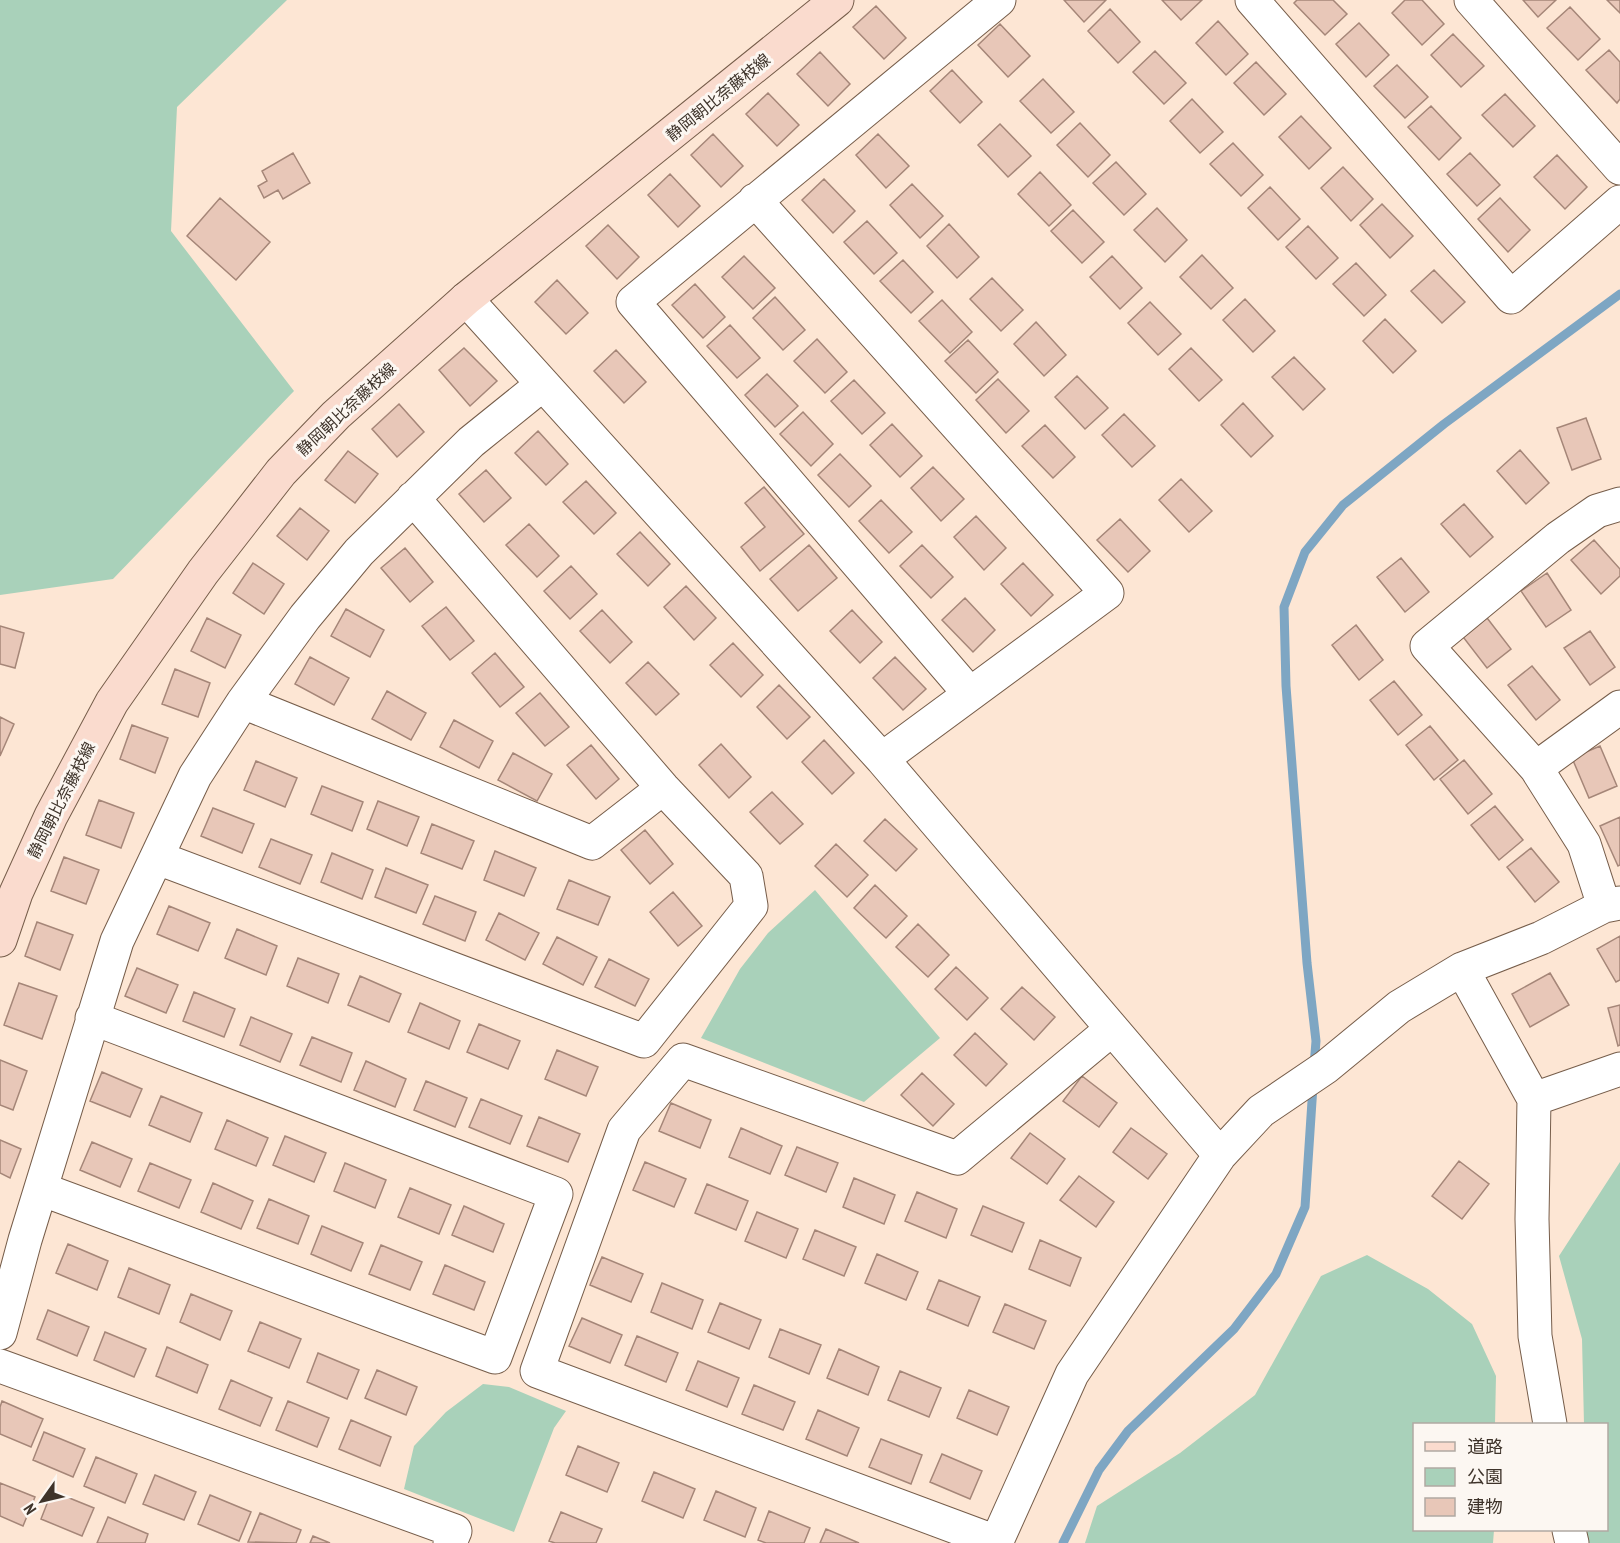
<svg xmlns="http://www.w3.org/2000/svg" width="1620" height="1543" viewBox="0 0 1620 1543" font-family="'PT Sans Narrow','Noto Sans JP',sans-serif">
<style>
.green{fill:#a9d1ba}
.lines{fill:none;stroke-linecap:round;stroke-linejoin:round}
.stream{stroke:#7ea6c3;stroke-width:9}
.building{fill:#e8c7b8;stroke:#a58678;stroke-width:1.5}
.street-casing{stroke:#765d4a;stroke-width:35}
.secondary-casing{stroke:#765d4a;stroke-width:35}
.street{stroke:#fff;stroke-width:33}
.secondary{stroke:#fadbce;stroke-width:33}
.labels{text-anchor:middle;dominant-baseline:central;stroke-width:6;stroke-linejoin:round;paint-order:stroke}
.street-label{font-size:16px;fill:#3e332a;stroke:#fcf7f2}
</style>
<rect width="100%" height="100%" fill="#fde6d4"/>
<path class="green" d="M0 0H287L177 107 171 231 294 391 113 579 0 595Z
M815 890 940 1038 864 1102 701 1038 740 969 768 933Z
M1620 1162V1543H1587L1586 1530H1606V1424H1584L1582 1339 1559 1256Z
M1367 1255 1428 1289 1472 1324 1496 1376 1495 1424H1414V1530H1494L1493 1543H1085L1097 1506 1180 1453 1255 1395 1321 1276Z
M483 1384 509 1387 566 1411 554 1428 514 1532 404 1489 414 1446 446 1412Z"/>
<g class="lines">
<path class="stream" d="M1314 1066 1316 1041 1307 963 1286 686 1284 607 1305 552 1343 505 1444 424 1620 294
M1063 1543 1099 1470 1128 1431 1234 1329 1276 1274 1305 1207 1313 1086"/>
</g>
<path class="building" d="M1064 0H1106L1084 22Z
M1162 0H1202L1181 20Z
M1297 0H1333L1347 14 1325 35 1294 3Z
M1405 0H1422L1444 24 1422 45 1392 13Z
M1523 0H1556L1538 17Z
M1607 0H1620V13Z
M876 6 906 38 884 59 853 27Z
M1570 7 1600 39 1578 60 1547 28Z
M1110 9 1140 42 1118 63 1088 31Z
M1218 21 1248 54 1226 75 1196 43Z
M1359 23 1389 55 1366 77 1336 44Z
M1000 24 1030 56 1008 77 978 45Z
M1453 34 1484 66 1461 87 1431 55Z
M1609 50 1620 62V99L1617 103 1586 70Z
M1155 51 1186 83 1164 104 1133 72Z
M820 52 850 84 828 106 797 74Z
M1256 62 1286 94 1264 115 1234 83Z
M1397 65 1428 97 1405 118 1374 86Z
M952 70 982 102 960 123 930 91Z
M1043 79 1074 112 1051 133 1020 101Z
M768 93 799 125 777 146 746 114Z
M1505 94 1535 126 1513 147 1482 115Z
M1192 99 1223 132 1200 153 1170 121Z
M1431 106 1461 138 1439 160 1408 127Z
M1301 116 1331 148 1309 169 1279 137Z
M1080 123 1110 155 1088 177 1057 145Z
M1000 124 1031 156 1008 177 978 145Z
M713 134 743 166 721 187 691 155Z
M878 134 909 166 886 188 856 155Z
M1233 143 1263 175 1241 196 1210 164Z
M293 153 310 183 283 199 278 190 264 198 258 186 267 181 262 171Z
M1470 153 1500 185 1477 206 1447 174Z
M1557 155 1587 187 1565 209 1534 177Z
M1116 162 1146 194 1124 215 1093 183Z
M1343 167 1373 199 1351 221 1321 188Z
M1040 172 1071 205 1049 226 1018 194Z
M670 174 700 206 678 227 648 195Z
M824 179 855 211 833 233 802 200Z
M912 184 943 216 920 238 890 205Z
M1270 187 1300 219 1278 240 1248 208Z
M220 198 270 242 236 280 187 236Z
M1500 198 1530 230 1508 252 1478 219Z
M1382 204 1413 236 1390 258 1360 225Z
M1157 208 1187 240 1165 262 1134 230Z
M1073 210 1104 242 1082 263 1051 231Z
M867 221 897 253 874 274 844 242Z
M949 224 979 257 957 278 927 246Z
M608 225 639 257 617 279 586 246Z
M1308 226 1338 258 1316 279 1286 247Z
M1202 255 1233 288 1211 309 1180 277Z
M744 256 775 288 753 309 722 277Z
M1112 256 1142 288 1120 309 1090 277Z
M903 260 933 292 911 313 880 281Z
M1356 263 1386 295 1364 316 1333 284Z
M1434 270 1465 302 1442 323 1411 291Z
M992 278 1023 310 1001 331 970 299Z
M557 280 588 313 566 334 535 302Z
M695 284 725 317 703 338 672 305Z
M775 297 805 330 783 350 753 318Z
M1245 299 1275 331 1253 352 1223 320Z
M942 300 972 332 950 353 919 321Z
M1150 302 1181 334 1158 355 1128 323Z
M1385 319 1416 351 1393 373 1363 341Z
M1036 322 1066 355 1044 376 1014 344Z
M730 325 760 358 737 378 707 346Z
M817 339 847 372 825 393 794 361Z
M968 340 998 372 976 393 945 361Z
M464 348 497 381 470 406 439 370Z
M1191 348 1222 380 1199 401 1169 369Z
M616 350 646 382 624 403 594 371Z
M1294 357 1325 389 1303 410 1272 377Z
M767 374 798 406 775 427 745 395Z
M1077 376 1108 408 1085 429 1055 397Z
M998 379 1029 411 1006 433 976 400Z
M854 380 885 413 862 434 831 401Z
M1243 403 1273 436 1251 457 1221 425Z
M399 404 424 432 397 457 372 429Z
M803 412 833 444 811 466 780 434Z
M1124 414 1155 446 1132 467 1102 435Z
M1586 418 1601 459 1572 470 1557 428Z
M892 424 922 456 900 477 870 445Z
M1045 425 1075 457 1053 478 1022 446Z
M538 431 568 464 546 485 515 453Z
M1520 450 1549 483 1526 504 1497 471Z
M348 451 378 474 355 503 325 480Z
M840 454 871 486 849 507 818 475Z
M933 467 964 499 941 521 911 488Z
M486 470 511 498 484 522 459 494Z
M1181 479 1212 511 1189 532 1159 500Z
M586 481 616 513 594 534 563 502Z
M764 487 804 534 760 571 741 547 765 527 745 503Z
M881 500 912 532 889 553 859 521Z
M1464 504 1493 537 1470 557 1441 524Z
M300 508 329 531 307 560 277 536Z
M976 516 1006 548 984 570 954 537Z
M1120 519 1150 551 1128 572 1097 540Z
M529 524 559 556 537 577 506 545Z
M640 532 670 564 648 586 617 554Z
M1594 540 1620 569V576L1601 594 1571 560Z
M809 545 837 578 798 611 770 579Z
M922 545 953 577 931 598 900 566Z
M405 548 433 582 410 602 381 568Z
M1401 558 1429 592 1405 612 1377 577Z
M253 563 284 584 264 614 233 593Z
M1023 563 1053 595 1031 616 1001 584Z
M571 566 597 594 570 619 544 591Z
M1547 573 1571 610 1546 627 1521 591Z
M686 586 716 618 694 640 664 607Z
M965 598 995 630 973 652 942 620Z
M446 607 474 641 450 660 422 626Z
M346 609 384 630 370 657 331 636Z
M602 610 632 642 610 663 580 631Z
M852 610 882 642 860 663 830 631Z
M1484 614 1511 649 1487 668 1460 633Z
M207 618 241 635 225 668 191 651Z
M1356 625 1383 660 1359 680 1332 645Z
M0 626 24 633 15 668 0 664Z
M1590 631 1615 667 1590 685 1564 648Z
M733 643 763 675 741 697 710 665Z
M495 653 524 687 500 707 472 673Z
M310 657 349 678 334 705 295 684Z
M895 657 926 689 903 710 873 678Z
M648 662 679 694 656 715 626 683Z
M1532 666 1560 700 1536 720 1508 685Z
M175 669 210 683 198 717 162 704Z
M1394 681 1422 715 1398 735 1370 700Z
M779 685 810 717 787 739 757 707Z
M387 691 426 713 411 740 372 719Z
M540 693 569 727 545 746 516 713Z
M0 717 14 724 0 756Z
M454 720 493 741 479 768 440 747Z
M132 725 168 738 155 773 120 759Z
M1430 726 1458 760 1434 780 1406 745Z
M824 740 854 773 832 794 802 762Z
M721 744 751 777 729 798 699 765Z
M591 745 619 779 596 799 567 765Z
M1600 746 1617 786 1589 798 1572 758Z
M513 753 552 774 537 801 498 780Z
M1464 760 1492 794 1468 814 1440 779Z
M256 761 297 778 285 807 244 790Z
M322 786 363 802 352 831 311 814Z
M772 792 803 824 780 844 750 812Z
M99 800 134 813 121 848 86 835Z
M378 801 419 817 407 846 367 829Z
M1495 806 1523 840 1499 860 1471 825Z
M213 808 254 824 242 853 201 836Z
M1620 817V865L1618 866 1600 826Z
M885 819 917 849 896 871 864 841Z
M432 824 474 841 462 869 421 853Z
M645 830 673 864 650 884 621 850Z
M271 839 312 855 300 884 259 867Z
M836 844 868 875 847 897 815 866Z
M1531 848 1559 882 1535 902 1507 867Z
M495 851 536 868 524 896 484 880Z
M332 853 373 870 362 899 321 882Z
M64 857 99 870 86 904 51 891Z
M386 868 428 885 416 913 375 897Z
M569 880 610 897 598 925 557 909Z
M875 885 907 916 886 938 854 908Z
M673 892 702 926 678 946 650 912Z
M435 896 476 912 465 941 423 924Z
M169 906 210 923 198 951 157 934Z
M499 913 539 933 525 960 486 940Z
M37 922 73 935 60 970 25 956Z
M918 924 949 955 928 977 896 947Z
M237 929 277 946 266 975 225 958Z
M1620 936V980L1616 982 1597 949Z
M557 937 597 957 583 985 543 964Z
M298 958 339 974 328 1003 287 986Z
M609 959 649 979 635 1006 595 987Z
M956 967 988 998 967 1020 935 989Z
M137 968 178 985 166 1013 125 996Z
M1550 973 1569 1005 1530 1027 1512 994Z
M360 976 401 994 389 1022 348 1005Z
M19 983 57 996 42 1039 4 1025Z
M1022 987 1055 1017 1034 1040 1001 1009Z
M194 992 235 1009 224 1037 183 1021Z
M420 1003 460 1021 449 1049 408 1032Z
M1620 1005V1045L1618 1046 1608 1008Z
M251 1017 292 1034 280 1062 240 1045Z
M479 1024 520 1041 508 1069 467 1052Z
M975 1033 1007 1064 986 1086 954 1055Z
M312 1037 352 1053 341 1082 300 1065Z
M557 1050 598 1067 586 1096 545 1079Z
M0 1060 27 1071 13 1110 0 1105Z
M366 1061 406 1079 395 1107 354 1090Z
M102 1072 142 1089 130 1117 90 1101Z
M922 1073 954 1104 933 1126 901 1095Z
M1082 1076 1117 1103 1099 1127 1063 1101Z
M426 1081 467 1098 455 1127 414 1110Z
M161 1096 202 1113 190 1142 149 1125Z
M481 1099 522 1116 510 1144 469 1127Z
M671 1103 711 1120 700 1148 659 1131Z
M539 1117 580 1134 568 1162 527 1146Z
M227 1120 268 1138 256 1166 215 1149Z
M741 1128 782 1146 770 1174 729 1157Z
M1131 1128 1167 1154 1148 1179 1113 1152Z
M1030 1133 1065 1159 1047 1184 1011 1158Z
M285 1136 326 1153 314 1182 273 1165Z
M0 1140 21 1149 10 1178 0 1173Z
M92 1142 132 1159 120 1187 80 1170Z
M797 1147 838 1163 826 1192 785 1175Z
M1459 1161 1489 1184 1462 1219 1432 1196Z
M645 1162 686 1179 674 1207 633 1190Z
M150 1163 191 1180 179 1208 138 1191Z
M345 1163 386 1180 375 1208 334 1191Z
M1079 1176 1114 1202 1096 1227 1060 1200Z
M854 1178 895 1195 884 1224 843 1207Z
M213 1183 253 1201 241 1229 201 1212Z
M707 1184 748 1201 736 1230 695 1213Z
M410 1188 451 1205 439 1234 398 1217Z
M917 1192 957 1209 946 1238 905 1221Z
M269 1199 309 1216 298 1244 257 1228Z
M464 1206 504 1224 493 1252 452 1235Z
M983 1206 1024 1223 1012 1252 971 1235Z
M757 1212 798 1229 786 1258 745 1241Z
M322 1226 363 1243 351 1271 311 1254Z
M815 1230 856 1247 844 1276 803 1259Z
M1040 1240 1081 1258 1070 1286 1029 1269Z
M68 1244 108 1261 97 1290 56 1273Z
M381 1245 422 1262 410 1290 369 1274Z
M877 1254 918 1272 906 1300 865 1283Z
M602 1257 643 1274 631 1302 590 1285Z
M445 1265 485 1282 474 1310 433 1294Z
M129 1268 170 1285 159 1314 118 1297Z
M939 1280 980 1297 968 1326 927 1309Z
M662 1283 703 1300 692 1329 651 1312Z
M191 1294 232 1311 220 1340 180 1322Z
M720 1303 761 1320 749 1349 708 1332Z
M1005 1304 1046 1321 1034 1349 993 1332Z
M48 1310 89 1327 77 1356 37 1339Z
M582 1318 622 1335 610 1363 569 1346Z
M260 1322 301 1339 289 1368 248 1351Z
M780 1329 821 1345 809 1374 769 1357Z
M105 1332 146 1349 134 1377 94 1360Z
M637 1336 678 1353 666 1382 625 1365Z
M167 1347 208 1365 197 1393 156 1376Z
M839 1349 879 1367 868 1395 827 1378Z
M318 1353 359 1370 347 1399 307 1382Z
M698 1361 739 1378 727 1407 686 1390Z
M377 1370 417 1387 406 1415 365 1398Z
M900 1371 941 1388 929 1417 888 1400Z
M231 1380 272 1398 260 1426 219 1409Z
M754 1385 795 1402 783 1430 742 1414Z
M969 1390 1009 1407 997 1435 957 1418Z
M2 1401 43 1419 31 1447 0 1434V1407Z
M288 1401 329 1418 317 1447 276 1430Z
M818 1410 859 1428 847 1456 806 1439Z
M351 1420 391 1437 380 1466 339 1449Z
M44 1432 85 1449 73 1477 33 1460Z
M881 1439 922 1455 911 1484 869 1467Z
M578 1446 619 1463 607 1492 566 1475Z
M942 1454 982 1471 970 1499 930 1482Z
M96 1457 137 1474 125 1503 84 1486Z
M654 1472 695 1489 683 1518 642 1501Z
M155 1475 196 1492 184 1520 143 1504Z
M0 1483 35 1497 23 1526 0 1516Z
M52 1491 94 1508 82 1536 41 1519Z
M716 1491 756 1508 745 1537 704 1520Z
M210 1495 251 1512 239 1541 198 1524Z
M769 1511 810 1528 804 1543H766L758 1540Z
M561 1512 602 1529 596 1543H555L549 1541Z
M260 1513 301 1530 296 1543 248 1542Z
M108 1517 148 1534 145 1543H97Z
M826 1529 859 1543H820Z
M313 1536 330 1543H310Z"/>
<g class="lines">
<g class="street-casing">
<path id="street" d="M1252 0 1511 297 1620 202
M1471 0 1620 168
M755 200 1107 593 882 759
M466 299 882 759 1220 1155
M970 694 633 302 999 0
M243 702 592 843 663 788
M1536 768 1620 707
M158 858 644 1041 751 906 746 876 663 788 413 498
M1604 906 1584 844 1536 768 1427 646 1558 538 1597 511 1620 504
M1462 969 1534 1099 1532 1219 1535 1336 1550 1424
M1534 1099 1620 1069
M41 1189 495 1357 556 1194 92 1018
M0 1333 25 1240 117 941 195 776 243 702 305 617 359 552 471 442 543 384
M0 1366 455 1531 450 1543
M1569 1530 1572 1543
M996 1542 537 1371 624 1130 683 1060 957 1158 1112 1029
M996 1543 1072 1374 1220 1155 1261 1111 1326 1067 1399 1007 1462 969 1541 938 1604 906 1620 903"/>
</g>
<g class="secondary-casing">
<path id="secondary" d="M0 940 16 893 51 816 112 702 203 572 281 472 336 415 466 299 837 0"/>
</g>
<use href="#street" class="street"/>
<use href="#secondary" class="secondary"/>
</g>
<g class="labels">
<g class="street-label">
<text transform="translate(718 97) rotate(-39)">静岡朝比奈藤枝線</text>
<text transform="translate(346 409) rotate(-43)">静岡朝比奈藤枝線</text>
<text transform="translate(61 800) rotate(-63)">静岡朝比奈藤枝線</text>
</g>
</g>
<rect x="1413" y="1423" width="195" height="108" fill="#fcf7f2" stroke="#b0a9a2" stroke-width="1.5"/>
<rect x="1425" y="1442" width="30" height="9" fill="#fadbce" stroke="#b0a9a2" stroke-width="1.5"/>
<text x="1467" y="1453" font-size="18" fill="#3e332a">道路</text>
<rect x="1425" y="1468" width="30" height="18" fill="#a9d1ba" stroke="#b0a9a2" stroke-width="1.5"/>
<text x="1467" y="1483" font-size="18" fill="#3e332a">公園</text>
<rect x="1425" y="1498" width="30" height="18" fill="#e8c7b8" stroke="#b0a9a2" stroke-width="1.5"/>
<text x="1467" y="1513" font-size="18" fill="#3e332a">建物</text>
<g transform="translate(42 1501) rotate(236)" stroke="#fcf7f2" stroke-width="4.5" paint-order="stroke">
<path d="M0-4.5L10 22L0 15L-10 22Z" fill="#3e332a"/>
<text y="-9" font-size="16" font-weight="bold" text-anchor="middle" fill="#3e332a">N</text>
</g>
</svg>
